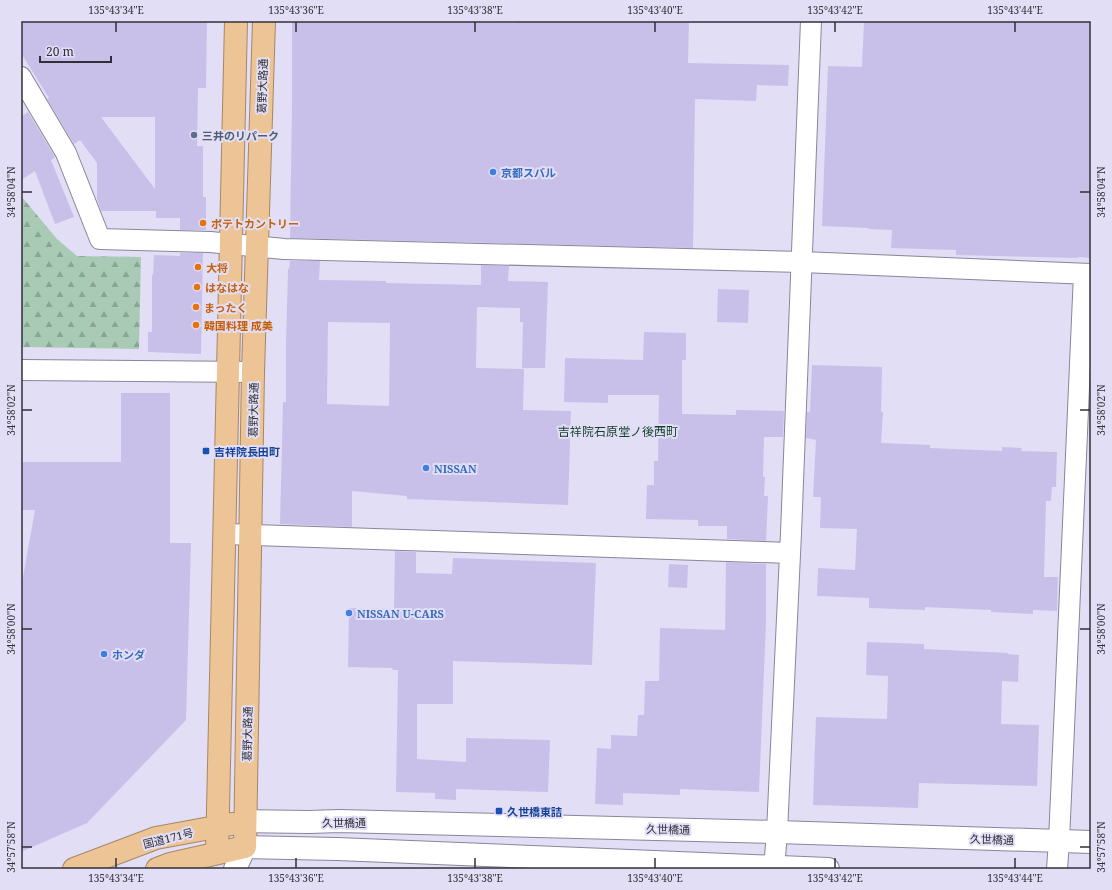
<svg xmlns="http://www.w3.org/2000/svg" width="1112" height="890" viewBox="0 0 1112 890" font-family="'Noto Serif','Noto Sans JP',serif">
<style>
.forest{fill:url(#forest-firs)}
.building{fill:#c9c0ea;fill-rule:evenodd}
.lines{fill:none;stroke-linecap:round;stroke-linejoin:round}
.minor-casing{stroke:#8a859a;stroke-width:22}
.tertiary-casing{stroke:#8a859a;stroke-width:24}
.trunk-casing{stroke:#a78764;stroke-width:24}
.minor{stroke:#fff;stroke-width:20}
.tertiary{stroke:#fff;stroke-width:22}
.trunk{stroke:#ecc496;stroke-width:22}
.ticks{fill:none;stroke:#313038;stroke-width:1.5}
.service-dot{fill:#5c6f8a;stroke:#e2def5;stroke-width:1.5}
.shop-dot{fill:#3f7fe0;stroke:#e2def5;stroke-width:1.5}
.food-dot{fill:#e8710a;stroke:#e2def5;stroke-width:1.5}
.transit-dot{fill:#1a4fb4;stroke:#e2def5;stroke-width:1.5}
.labels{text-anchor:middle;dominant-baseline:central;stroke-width:4;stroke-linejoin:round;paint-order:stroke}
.street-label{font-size:11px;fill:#313038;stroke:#e2def5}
.service-label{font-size:11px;font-weight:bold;fill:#4e5e75;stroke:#e2def5;text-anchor:start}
.shop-label{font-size:11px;font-weight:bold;fill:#366cbe;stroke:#e2def5;text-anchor:start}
.food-label{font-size:11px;font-weight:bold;fill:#c56008;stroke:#e2def5;text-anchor:start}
.transit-label{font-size:11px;font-weight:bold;fill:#164399;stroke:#e2def5;text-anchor:start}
.neighbourhood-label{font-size:12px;fill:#133f2b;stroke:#e2def5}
.neatline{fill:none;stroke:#313038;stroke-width:1.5}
.ticks-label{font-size:10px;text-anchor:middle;fill:#313038}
</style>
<defs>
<pattern id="forest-firs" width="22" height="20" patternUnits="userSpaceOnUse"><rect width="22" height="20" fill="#a9cbb5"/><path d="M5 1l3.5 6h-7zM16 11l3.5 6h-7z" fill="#8aa594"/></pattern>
</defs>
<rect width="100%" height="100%" fill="#e2def5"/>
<path class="forest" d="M21 196 57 239 77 256 141 257 139 349 21 347Z"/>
<path class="building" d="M21 21H207L206 88H198L197 146H203V197H206V230H180V218H156V211H101L97 199V163L80 140 74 144 47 99 49 98 21 53ZM101 117H155V189Z
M292 21H459V22L515 23V21H689L688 63 789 65 788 86 757 85 756 101 695 99 693 248 290 238 292 104Z
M864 21H1091V258L1078 257V258L956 255V250L891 248 892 230 868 229 869 228 822 226 828 66 862 67Z
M28 112 55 157 51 160 74 217 55 224 35 171 21 180V117Z
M180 253H203L201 354 148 352V332H152V275H153L154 255 180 256Z
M290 261H320L319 280 386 281V283L481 285V265L509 266 508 281 548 282 545 368H522L523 322H520V308L477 307 476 368 524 369 523 410 571 411 568 505 407 499V496L352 491V527L280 524 283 402H286V344L288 269H289ZM328 322 390 323 389 406 327 404Z
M718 289 749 290 748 323 717 322Z
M644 332 686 333V360H682V414L736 415V410L784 411 783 437H764L763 477H765L764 496H768L766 541 727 539V526H698V520L646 519 647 485H654V461H658L659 395H608V403L564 402 565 358 643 360Z
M812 365 882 367 881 412H883L881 443 930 445V448L1002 451V447L1022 448 1021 451 1057 452 1056 487H1052L1051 501H1046L1044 577H1058L1057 611 1033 610V614L991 612V610L925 607V610L869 608V598L817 596 818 568 855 570 857 529 820 528 821 497H813L816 440 806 438 807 412H810Z
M121 393H170V543H191L186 720 87 823 21 852V588L35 510H21V462H121Z
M395 551 416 552V573L452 574 453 558 596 563 592 665 453 661V704H417V759L466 762V738L550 740 548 792 456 789V800L435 799V793L396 792 398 670H392L393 668 348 667 349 608 394 609Z
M726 562 766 564V622L759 792 680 789V795L623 793V805L595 804 597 748 611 749V735L637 736 638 715H644L645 681H659L660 628 725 630Z
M669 564 688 565 687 588 668 587Z
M867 642 924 644V649L1008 653V654L1019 655 1018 682 1002 681 1001 724 1039 725 1037 786 919 783 918 808 813 805 816 717 887 719 888 676 866 675Z"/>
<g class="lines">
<g class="minor-casing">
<path id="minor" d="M21 77 66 153 100 239 210 242 284 249 802 262 1091 274
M21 370 253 372
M225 534 790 553
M774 869 777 832 791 533 811 21
M1057 869 1059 841 1084 274"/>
</g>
<g class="tertiary-casing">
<path id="tertiary" d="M246 821 309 822 339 821 777 832 1091 842
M235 869 245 847 337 849 828 869"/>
</g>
<g class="trunk-casing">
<path id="trunk" d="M217 853 236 21
M74 869 156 838 232 824
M157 869 170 864 245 847 253 372 264 21"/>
</g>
<use href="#minor" class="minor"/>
<use href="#tertiary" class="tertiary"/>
<use href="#trunk" class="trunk"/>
</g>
<path class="ticks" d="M116 22V32M296 22V32M475 22V32M655 22V32M835 22V32M1015 22V32M22 192H32M1080 192H1090M22 410H32M1080 410H1090M22 629H32M1080 629H1090M22 847H32M1080 847H1090M116 858V868M296 858V868M475 858V868M655 858V868M835 858V868M1015 858V868"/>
<circle class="service-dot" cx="194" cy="135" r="4"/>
<g class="shop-dot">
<circle cx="493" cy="172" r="4"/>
<circle cx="426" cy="468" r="4"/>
<circle cx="349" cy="613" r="4"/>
<circle cx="104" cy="654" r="4"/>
</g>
<g class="food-dot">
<circle cx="203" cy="223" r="4"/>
<circle cx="198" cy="267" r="4"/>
<circle cx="197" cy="287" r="4"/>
<circle cx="196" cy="307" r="4"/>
<circle cx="196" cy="325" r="4"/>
</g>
<g class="transit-dot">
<rect x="202" y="447" width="8" height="8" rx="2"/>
<rect x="495" y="807" width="8" height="8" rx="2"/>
</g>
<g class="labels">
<g class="street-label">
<text transform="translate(262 86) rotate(-88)">葛野大路通</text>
<text transform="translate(253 410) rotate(-89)">葛野大路通</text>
<text transform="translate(247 734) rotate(-89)">葛野大路通</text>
<text x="344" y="822">久世橋通</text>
<text transform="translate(668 829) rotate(1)">久世橋通</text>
<text transform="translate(168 838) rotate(-14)">国道171号</text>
<text transform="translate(992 839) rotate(2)">久世橋通</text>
</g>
<g class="service-label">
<text x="202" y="135">三井のリパーク</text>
</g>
<g class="shop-label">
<text x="501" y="172">京都スバル</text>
<text x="434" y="468">NISSAN</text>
<text x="357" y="613">NISSAN U-CARS</text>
<text x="112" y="654">ホンダ</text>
</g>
<g class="food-label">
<text x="211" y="223">ポテトカントリー</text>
<text x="206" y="267">大将</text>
<text x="205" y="287">はなはな</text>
<text x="204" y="307">まったく</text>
<text x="204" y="325">韓国料理 成美</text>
</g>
<g class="transit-label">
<text x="214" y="451">吉祥院長田町</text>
<text x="507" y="811">久世橋東詰</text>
</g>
<g class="neighbourhood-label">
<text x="618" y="431">吉祥院石原堂ノ後西町</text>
</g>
</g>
<rect width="1112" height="890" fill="none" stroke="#e2def5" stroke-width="44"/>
<path d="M40 56v6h71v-6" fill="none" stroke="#313038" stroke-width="2"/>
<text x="46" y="56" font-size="12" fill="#313038" stroke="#e2def5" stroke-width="3" paint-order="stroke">20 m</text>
<rect x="22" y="22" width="1068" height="846" class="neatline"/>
<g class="ticks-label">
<text x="116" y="14">135°43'34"E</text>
<text x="296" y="14">135°43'36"E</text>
<text x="475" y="14">135°43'38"E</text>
<text x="655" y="14">135°43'40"E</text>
<text x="835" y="14">135°43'42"E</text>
<text x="1015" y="14">135°43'44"E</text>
<text transform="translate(11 192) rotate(-90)" y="4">34°58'04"N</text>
<text transform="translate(1101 192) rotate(-90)" y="4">34°58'04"N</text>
<text transform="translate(11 410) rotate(-90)" y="4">34°58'02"N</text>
<text transform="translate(1101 410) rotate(-90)" y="4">34°58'02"N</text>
<text transform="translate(11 629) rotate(-90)" y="4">34°58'00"N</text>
<text transform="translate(1101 629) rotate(-90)" y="4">34°58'00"N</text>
<text transform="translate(11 847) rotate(-90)" y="4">34°57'58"N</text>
<text transform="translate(1101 847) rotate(-90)" y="4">34°57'58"N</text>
<text x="116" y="882">135°43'34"E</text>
<text x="296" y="882">135°43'36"E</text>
<text x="475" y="882">135°43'38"E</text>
<text x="655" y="882">135°43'40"E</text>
<text x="835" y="882">135°43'42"E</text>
<text x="1015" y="882">135°43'44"E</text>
</g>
</svg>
